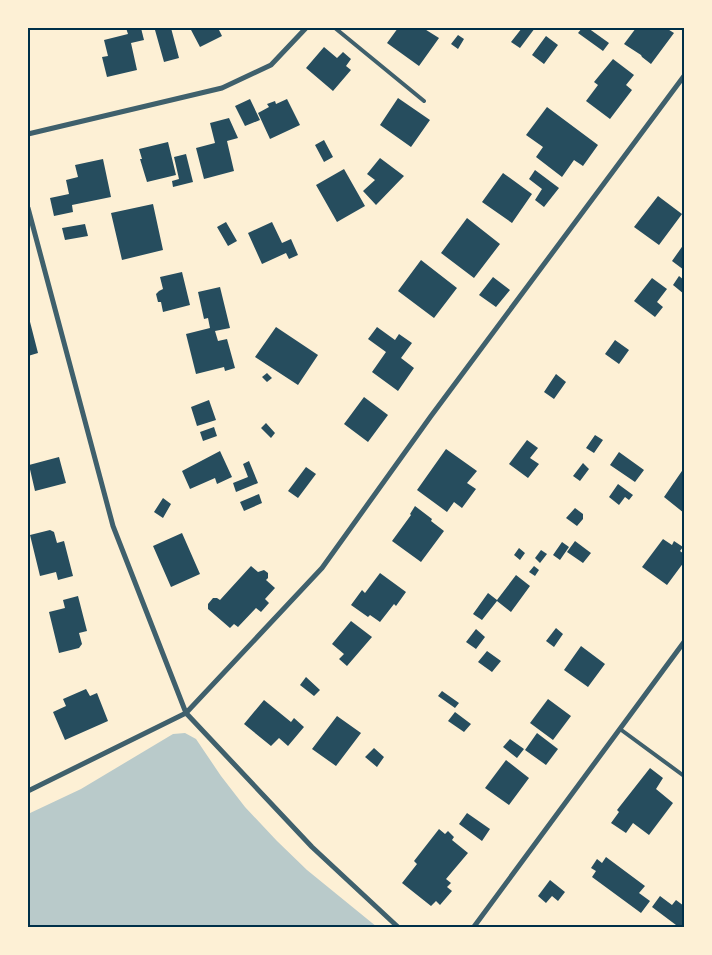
<svg xmlns="http://www.w3.org/2000/svg" width="712" height="955" viewBox="0 0 712 955" font-family="'PT Sans Narrow',sans-serif">
<style>
.green{fill:#b9caca}
.building{fill:#264d5e}
.lines{fill:none;stroke-linecap:round;stroke-linejoin:round}
.service{stroke:#3f606c;stroke-width:4}
.minor{stroke:#3f606c;stroke-width:5}
.neatline{fill:none;stroke:#003049;stroke-width:2}
</style>
<rect width="100%" height="100%" fill="#fdf0d5"/>
<path class="green" d="M185 733 196 739 221 776 245 807 277 841 307 870 377 927H28V814L81 789 173 734Z"/>
<path class="building" d="M126 28H141L144 40 131 43 137 70 107 77 102 57 108 56 104 40 128 34Z
M167 28H171L179 58 164 62 155 30Z
M190 28H218L222 36 200 47Z
M398 28H423L439 38 419 66 387 43Z
M522 28H535L520 48 511 42Z
M582 28H588L609 43 603 51 578 33Z
M636 28H666L674 33 651 64 642 57 641 55 624 44Z
M458 35 464 39 458 49 451 44Z
M546 36 558 45 544 64 532 55Z
M324 47 337 58 343 52 351 59 346 66 351 70 333 91 306 68Z
M613 59 634 75 626 85 632 90 610 119 586 101 598 85 594 82Z
M398 98 430 120 411 147 380 125Z
M250 99 260 120 245 126 235 106Z
M287 99 300 125 270 139 258 113 269 107 267 104 275 101 276 104Z
M547 107 598 145 583 166 574 160 562 177 536 157 543 147 526 135Z
M229 118 238 138 227 141 234 171 204 179 196 148 215 143 210 123Z
M324 140 333 157 324 162 315 145Z
M168 142 176 175 147 182 140 159H142L139 149Z
M186 154 193 182 173 187 172 181 179 179 174 157Z
M380 158 404 176 376 205 363 191 375 180 367 174Z
M103 159 111 197 72 205 73 212 54 216 50 198 69 194 66 180 78 177 75 165Z
M344 169 365 206 337 222 316 185Z
M535 170 559 188 544 207 535 200 542 189 529 179Z
M503 173 532 194 512 223 482 202Z
M658 196 682 214 659 245 634 227Z
M153 204 163 250 122 260 111 213Z
M467 218 500 244 474 278 441 253Z
M226 222 237 241 228 246 217 227Z
M272 222 282 243 291 239 298 255 289 259 286 253 262 264 248 233Z
M85 224 88 236 65 240 62 228Z
M684 244V270L672 261Z
M421 260 457 288 434 318 398 291Z
M182 272 190 305 163 312 161 302H158L156 294 159 291 163 289 160 277Z
M679 276 684 280V294L673 285Z
M493 277 510 290 496 307 479 295Z
M652 278 667 289 657 302 663 307 655 317 634 301Z
M220 287 230 328 215 331 218 341 227 339 235 368 225 371 224 367 196 374 186 334 210 328 208 318 204 319 198 292Z
M28 314 38 353 28 356Z
M276 327 318 355 298 385 255 357Z
M377 327 395 340 399 334 412 343 401 358 414 368 398 391 372 372 386 352 368 339Z
M615 340 629 350 619 364 605 354Z
M267 373 272 378 267 382 262 377Z
M556 374 566 382 554 399 544 392Z
M364 397 388 415 368 442 344 424Z
M209 400 216 420 197 426 191 407Z
M266 423 275 433 271 438 261 428Z
M214 427 217 436 203 441 200 432Z
M595 435 603 440 594 453 586 448Z
M527 440 538 448 530 458 539 464 528 478 509 464Z
M446 449 477 471 467 483 476 489 462 508 454 502 447 512 417 490Z
M220 451 232 477 217 484 215 478 190 489 182 471Z
M619 452 644 470 635 482 610 465Z
M59 457 66 483 35 491 29 465Z
M249 461 258 483 236 492 233 483 248 477 243 464Z
M583 463 589 469 580 481 573 476Z
M306 467 316 474 298 498 288 491Z
M684 468V513L664 497Z
M618 484 633 495 629 500 625 497 619 505 609 497Z
M259 494 262 503 244 511 240 502Z
M163 498 171 504 163 518 154 512Z
M415 506 432 519 431 521 444 531 421 562 392 541 411 515 410 514Z
M575 508 583 514V519L577 526 566 518Z
M50 530 54 532 57 543 64 541 73 576 58 580 56 572 40 576 30 535Z
M182 533 200 574 171 587 153 546Z
M663 539 672 545 674 541 683 547 680 551 684 554V562L667 585 642 567Z
M575 541 591 553 583 563 567 552Z
M562 542 569 547 560 560 553 555Z
M519 548 525 553 520 560 514 555Z
M541 550 547 554 540 563 535 558Z
M251 566 258 572 264 570 268 573V578L266 580 275 588 265 599 269 603 261 612 256 608 238 627 234 624 230 628 208 609V604L213 598H217L220 600Z
M534 566 539 570 535 576 529 572Z
M380 573 406 592 396 606 394 604 380 622 370 615 368 617 351 605 362 590 365 593Z
M516 575 530 586 511 612 497 601 482 620 473 614 488 593 497 600Z
M78 596 87 631 79 633 82 644 79 648 59 653 49 612 65 608 63 600Z
M351 621 372 637 347 666 339 659 344 654 332 644Z
M556 628 563 634 554 647 546 641Z
M476 629 485 637 476 649 466 642Z
M581 646 605 664 588 687 564 670Z
M487 651 501 661 492 672 478 662Z
M306 677 320 690 314 696 300 685Z
M86 689 90 696 97 693 108 721 65 740 53 712 66 706 63 699Z
M442 691 459 703 455 708 438 696Z
M548 699 571 716 553 740 530 723Z
M264 700 291 722 294 718 304 727 288 746 279 738 271 746 244 724Z
M455 712 471 724 464 732 448 721Z
M337 716 361 733 336 766 312 749Z
M537 733 558 749 546 765 525 750Z
M510 739 524 749 517 758 503 747Z
M374 748 384 757 377 767 365 757Z
M506 760 529 778 509 805 485 788Z
M650 768 663 778 656 789 673 803 649 835 633 823 626 833 611 823 619 812 617 810Z
M467 813 490 829 482 841 459 824Z
M439 829 445 834 448 831 454 837 452 840 468 853 446 879 451 883 447 887 452 891 440 905 436 901 431 906 402 883 417 864 414 861Z
M606 857 645 886 639 893 650 901 641 913 592 877 596 871 591 868 597 859 602 863Z
M550 880 565 892 558 901 552 896 546 903 538 896Z
M660 896 672 905 676 900 684 906 682 912 684 914V928H680L652 907Z"/>
<g class="lines">
<path class="service" d="M335 28 424 101
M620 729 684 776"/>
<path class="minor" d="M28 134 222 88 271 65 306 28
M28 208 113 526 186 713 312 847 399 928
M28 791 186 713 322 568 431 416 684 76
M473 928 684 642"/>
</g>
<rect width="712" height="955" fill="none" stroke="#fdf0d5" stroke-width="58"/>
<rect x="29" y="29" width="654" height="897" class="neatline"/>
</svg>
